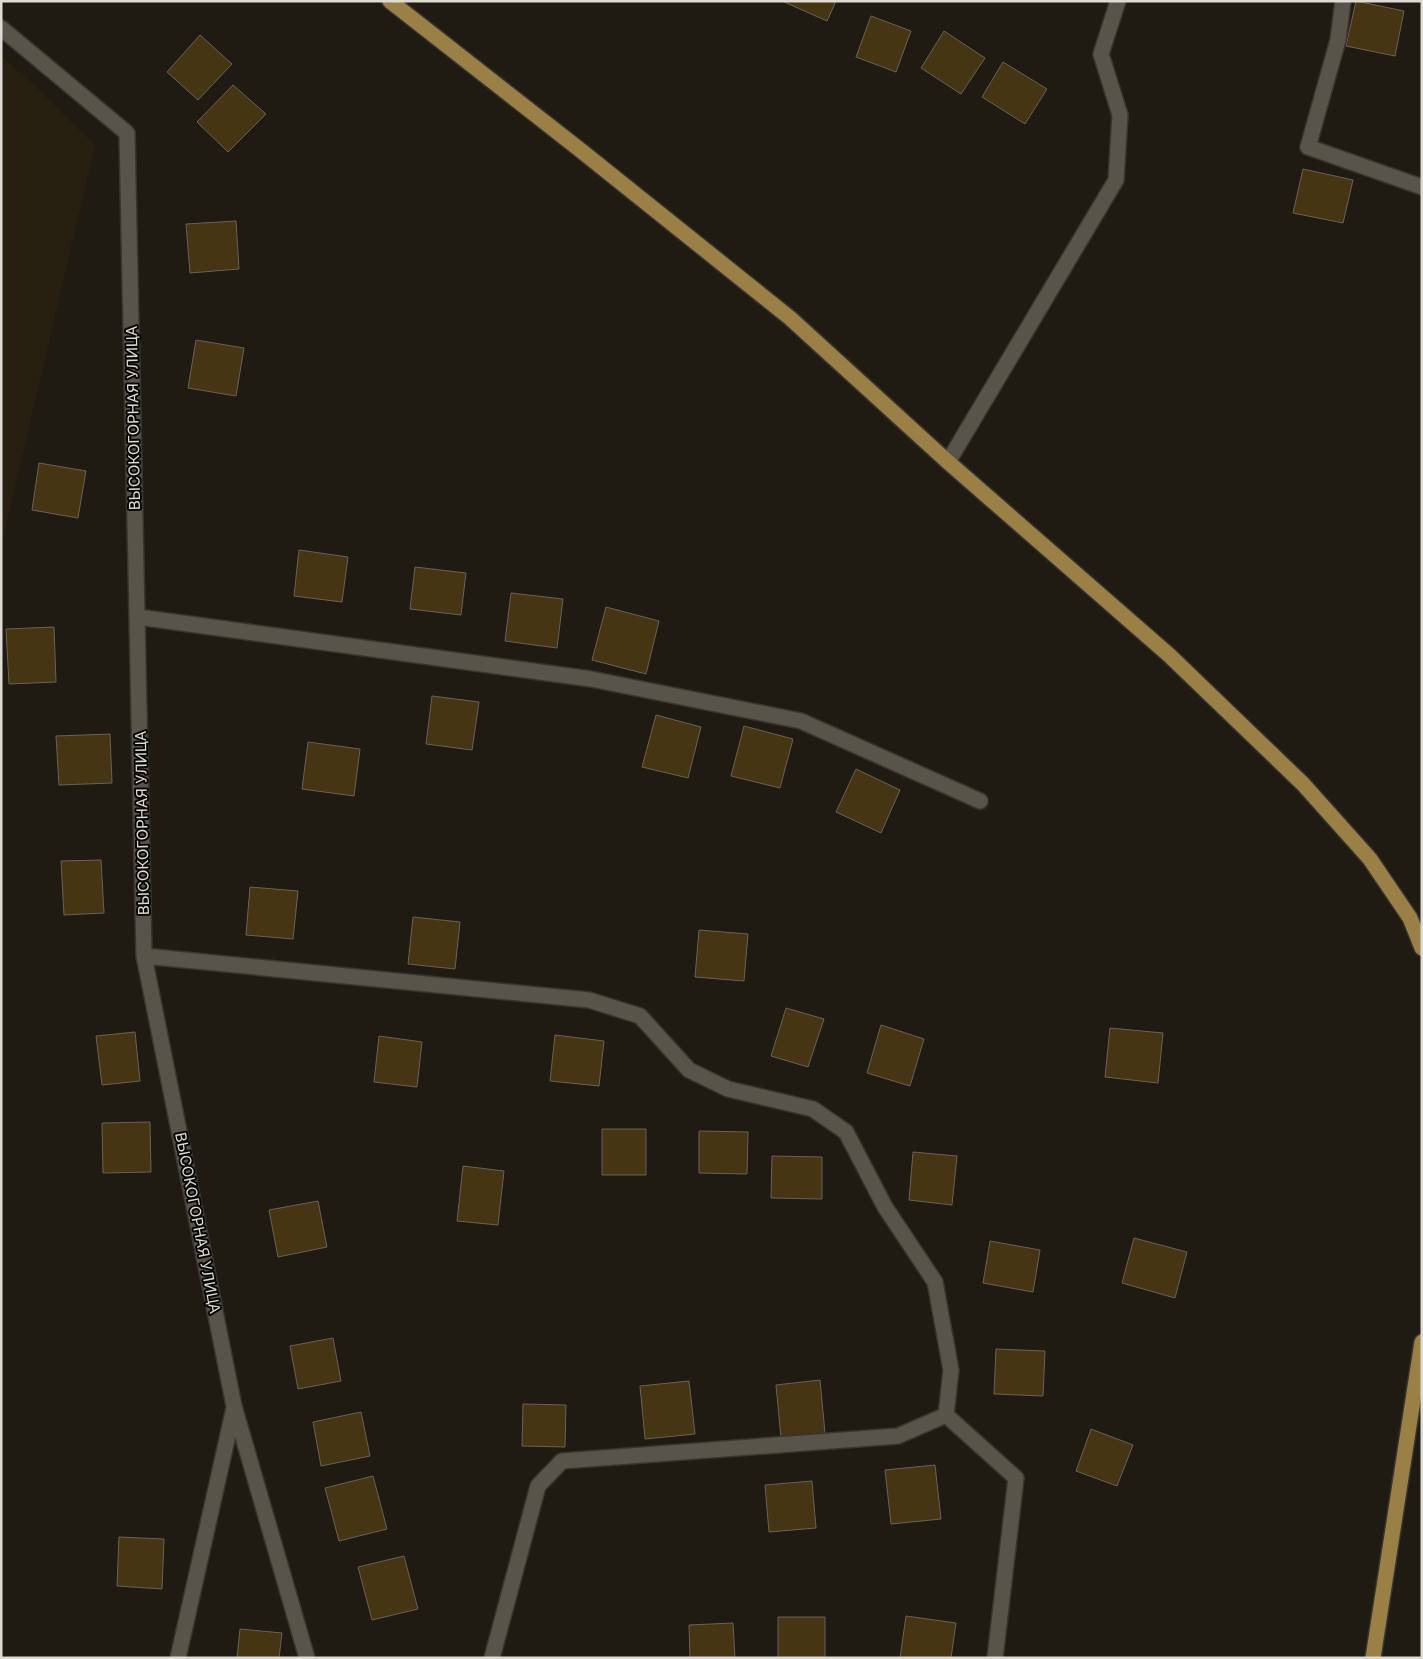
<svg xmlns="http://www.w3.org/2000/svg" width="1423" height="1659" viewBox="0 0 1423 1659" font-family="Inter,sans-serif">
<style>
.built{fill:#272011}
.building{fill:#453512;stroke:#686358}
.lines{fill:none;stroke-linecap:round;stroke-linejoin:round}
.lane-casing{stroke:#383530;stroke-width:18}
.street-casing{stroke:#383530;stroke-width:18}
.primary-casing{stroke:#383530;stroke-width:18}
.lane{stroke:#59544a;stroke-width:15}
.street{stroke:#59544a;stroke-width:15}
.primary{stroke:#9b8045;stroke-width:15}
.labels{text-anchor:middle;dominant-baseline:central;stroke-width:4;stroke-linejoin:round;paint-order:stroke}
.street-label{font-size:15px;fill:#dedbd5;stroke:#070603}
</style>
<rect width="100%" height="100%" fill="#1f1b12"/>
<path class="built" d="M1 55 95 145 1 546Z"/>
<path class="building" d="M782 1H836L827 21Z
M1356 1 1404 11 1395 56 1346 46Z
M871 16 911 31 896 72 856 57Z
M944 31 985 58 961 94 921 68Z
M200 35 232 64 198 100 167 72Z
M1003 62 1047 89 1025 124 982 97Z
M233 85 266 114 228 152 197 122Z
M1303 169 1353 180 1343 223 1293 213Z
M236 221 239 269 190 273 186 224Z
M196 340 244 348 236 396 188 388Z
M39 463 86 471 78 518 32 510Z
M299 550 348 557 342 602 294 596Z
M415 567 466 573 461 615 410 609Z
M511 593 563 599 557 648 505 641Z
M606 607 659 621 646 674 592 660Z
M54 627 56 682 9 684 6 629Z
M432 696 479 702 472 750 426 744Z
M656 715 701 727 688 778 642 767Z
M744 726 793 739 780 788 731 776Z
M110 734 112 783 59 785 56 736Z
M308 742 360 749 354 796 302 789Z
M856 769 900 790 881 833 836 812Z
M101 860 104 913 64 915 61 861Z
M250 887 298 891 293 939 246 935Z
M413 917 460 922 455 969 408 964Z
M699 930 748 934 744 981 695 977Z
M786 1008 824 1019 808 1067 771 1056Z
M881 1025 924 1039 910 1086 867 1073Z
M1110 1028 1163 1033 1158 1083 1105 1077Z
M135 1032 140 1081 102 1085 96 1036Z
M555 1035 604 1041 599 1086 550 1081Z
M379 1036 422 1042 417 1087 374 1082Z
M150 1122 151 1172 103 1173 102 1123Z
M602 1129H646V1175H602Z
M699 1131 748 1132 747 1174 699 1173Z
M913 1152 957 1156 952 1205 909 1200Z
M772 1156 822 1157V1199L771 1198Z
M463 1166 504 1171 498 1225 457 1221Z
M318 1201 327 1247 278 1257 269 1210Z
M1134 1238 1187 1252 1175 1298 1122 1283Z
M990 1241 1040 1250 1033 1292 983 1283Z
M333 1338 341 1381 298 1389 290 1346Z
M996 1349 1045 1351 1043 1396 994 1394Z
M820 1380 825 1433 781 1438 776 1385Z
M689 1381 695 1434 645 1439 640 1386Z
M523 1404 566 1405 565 1447 522 1446Z
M361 1412 370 1456 321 1466 313 1422Z
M1091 1429 1133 1445 1117 1486 1076 1471Z
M935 1465 941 1519 891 1524 885 1470Z
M373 1476 387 1529 339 1541 325 1488Z
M812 1481 816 1528 769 1532 765 1485Z
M119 1537 164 1539 162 1589 117 1586Z
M404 1556 418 1609 372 1620 358 1567Z
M906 1616 956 1623 951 1658H900Z
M778 1617H825V1658H778Z
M733 1623 735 1658H690L689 1625Z
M240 1629 282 1633 279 1658H237Z"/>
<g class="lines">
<g class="lane-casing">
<path id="lane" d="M1343 1 1338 40 1308 147 1422 187
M948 462 1116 180 1120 115 1101 54 1118 1"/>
</g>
<g class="street-casing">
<path id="street" d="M1 28 127 133 144 956 234 1406 307 1658
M138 617 591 679 801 721 980 801
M144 956 589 1000 640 1016 689 1070 728 1089 813 1109 846 1132 885 1207 935 1282 951 1370 946 1415 1016 1478 995 1658
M178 1658 234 1408
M492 1658 538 1486 562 1461 898 1436 946 1415"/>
</g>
<g class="primary-casing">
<path id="primary" d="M390 1 579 149 790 318 948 462 1169 655 1303 784 1370 859 1410 918 1422 948
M1373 1658 1422 1342"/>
</g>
<use href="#lane" class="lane"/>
<use href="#street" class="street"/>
<use href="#primary" class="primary"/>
</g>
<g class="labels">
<g class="street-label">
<text transform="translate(133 418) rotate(-91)">ВЫСОКОГОРНАЯ УЛИЦА</text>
<text transform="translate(142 823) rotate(-91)">ВЫСОКОГОРНАЯ УЛИЦА</text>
<text transform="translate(198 1223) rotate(79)">ВЫСОКОГОРНАЯ УЛИЦА</text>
</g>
</g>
<rect width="1423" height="1659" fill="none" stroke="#dedbd5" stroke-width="5"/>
</svg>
